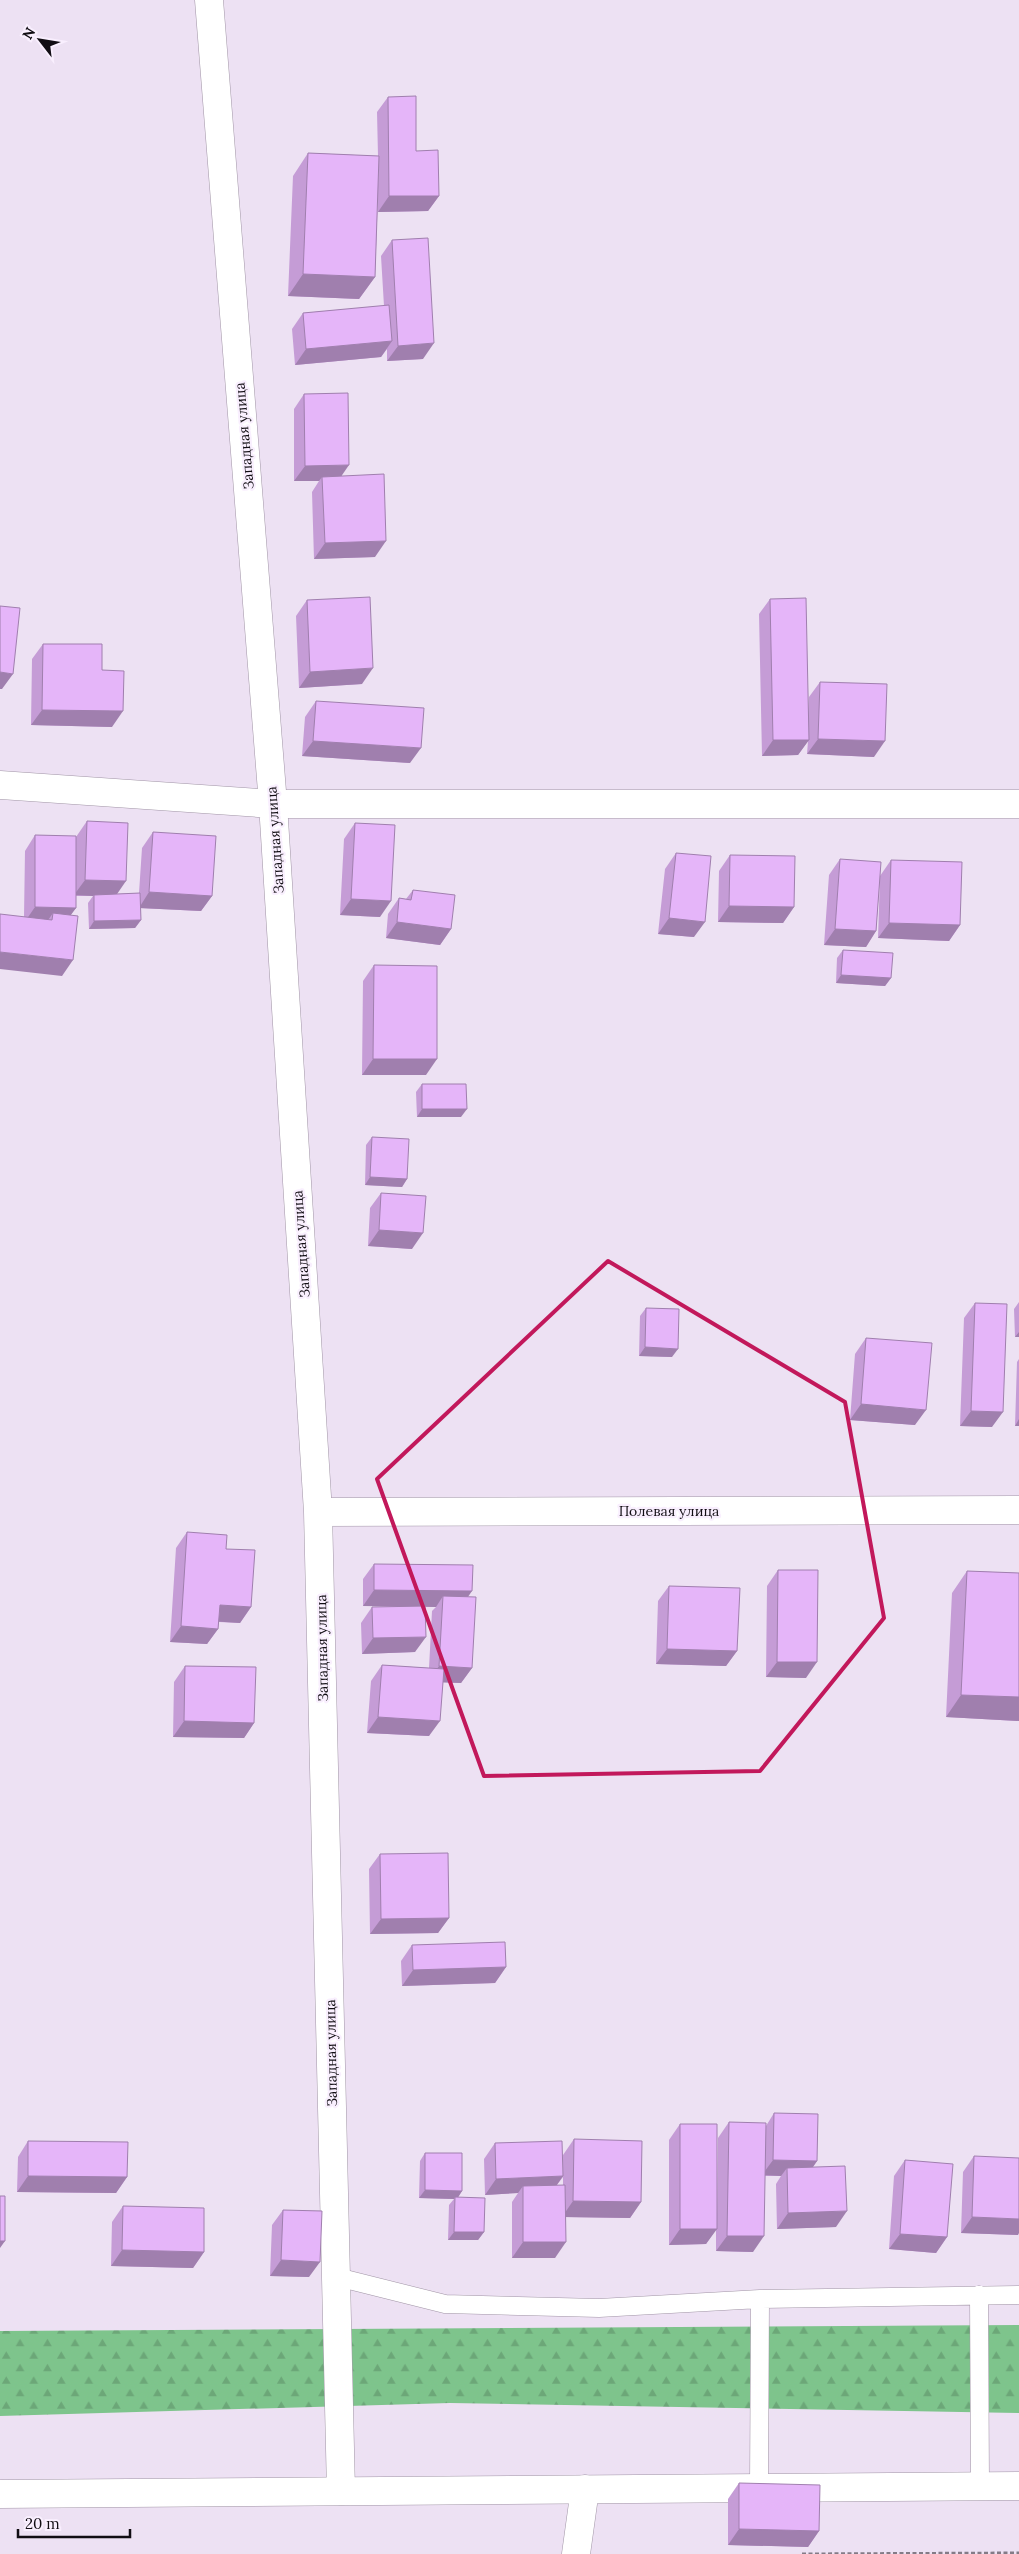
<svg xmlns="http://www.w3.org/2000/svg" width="1019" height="2554" viewBox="0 0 1019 2554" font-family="Lora,serif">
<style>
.forest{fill:url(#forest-firs)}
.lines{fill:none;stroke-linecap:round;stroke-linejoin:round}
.service-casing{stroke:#a195a6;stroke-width:19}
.minor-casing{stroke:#a195a6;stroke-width:29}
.tertiary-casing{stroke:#a195a6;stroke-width:29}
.path{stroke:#837b87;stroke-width:3;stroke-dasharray:4 2.5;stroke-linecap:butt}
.service{stroke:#fff;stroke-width:18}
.minor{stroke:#fff;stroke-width:28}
.tertiary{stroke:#fff;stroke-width:28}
.wall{fill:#c59cd6;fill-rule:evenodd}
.shaded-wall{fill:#a07fae}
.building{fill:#e5b5f9;stroke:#a07fae}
.marked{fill:none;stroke:#c2185b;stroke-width:4;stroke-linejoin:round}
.labels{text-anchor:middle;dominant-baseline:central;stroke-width:4.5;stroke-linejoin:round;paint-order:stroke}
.street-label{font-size:14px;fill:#110d13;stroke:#f9effe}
</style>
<defs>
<pattern id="forest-firs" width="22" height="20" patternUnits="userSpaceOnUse" patternTransform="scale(1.25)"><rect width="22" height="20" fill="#7ec48c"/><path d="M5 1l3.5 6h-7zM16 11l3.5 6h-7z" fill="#6ca778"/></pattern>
</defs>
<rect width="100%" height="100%" fill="#ede1f3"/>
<path class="forest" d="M1019 2325V2413L450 2403 0 2416V2331Z"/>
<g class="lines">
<g class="service-casing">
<path id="service" d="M337 2277 445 2304 599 2308 760 2299 1019 2295
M979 2295 980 2486
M759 2487 760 2299"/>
</g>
<g class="minor-casing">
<path id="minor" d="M209 0 273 804 318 1512 341 2491
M0 785 273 804H1019
M318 1512 1019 1510
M576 2554 585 2489"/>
</g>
<g class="tertiary-casing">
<path id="tertiary" d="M0 2494 1019 2486"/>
</g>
<path class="path" d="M802 2554 1019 2553"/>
<use href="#service" class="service"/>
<use href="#minor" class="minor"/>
<use href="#tertiary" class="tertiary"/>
</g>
<path class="wall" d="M388 97 439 196 428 211 378 212V195L375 277 359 299 288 296 293 176 308 153 378 156 377 112Z
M392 240 423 359 387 361V349L381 357 295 365 292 329 303 313 384 306 381 256Z
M304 394 342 476 375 557 314 559 312 492 319 481H294V409Z
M770 599 808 719 809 697 820 682 874 757 807 754 808 741 798 755 762 756 759 614Z
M307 600 362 684 299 688 296 616Z
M43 644 102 670 112 727 31 725 32 659Z
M316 701 410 763 302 756 305 717Z
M87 821 117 894 139 893 142 848 153 832 212 896 201 911 140 908 141 920 135 928 89 929 88 903 93 896H76V908L70 915 62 976 24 917 25 851 35 835 76 837Z
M355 823 380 917 340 915 344 839Z
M676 853 694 937 658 934 665 869Z
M730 855 794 907 783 923 718 922 719 871Z
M840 859 880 876 891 860 960 925 949 941 878 938 880 876 876 931 866 947 824 945 829 875Z
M413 890 451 929 440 945 386 938 388 914 399 898 406 899Z
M843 950 891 978 885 986 836 983 837 958Z
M374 965 426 1075H362L363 981Z
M422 1084 461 1117H417L416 1092Z
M372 1137 407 1179 402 1187 365 1185 366 1145Z
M381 1193 412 1249 368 1246 370 1208Z
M1019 1302V1337H1015L1014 1309Z
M975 1303 992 1427 960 1426 964 1318Z
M646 1308 672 1357 639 1356 640 1316Z
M866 1338 915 1425 850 1420 855 1354Z
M1019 1359V1426H1015L1017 1362Z
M187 1532 226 1549 251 1607 240 1623 219 1622 218 1629 207 1644 170 1642 176 1548Z
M374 1564 468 1597 472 1668 461 1683 443 1682 429 1736 367 1733 371 1681 382 1665 429 1668 432 1611 436 1607 425 1606 415 1652 362 1654 361 1623 372 1607 408 1606H363V1579Z
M778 1570 806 1678 766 1677 767 1586Z
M967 1571 1019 1573V1721L946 1717 952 1593Z
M669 1586 737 1651 726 1666 656 1664 658 1601Z
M185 1666 254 1723 244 1738 173 1737 174 1682Z
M380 1854 449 1918 438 1933 370 1934 369 1869Z
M412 1945 506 1967 495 1983 402 1986 401 1961Z
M774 2113 817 2161 813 2167 836 2227 777 2229 776 2184 781 2176H765L753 2252 716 2251V2229L706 2244 669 2245V2140L680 2124 717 2215 718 2138 729 2122 766 2126Z
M574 2139 641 2202 630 2218 566 2217 555 2258H512V2202L518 2193 485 2195 484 2159 495 2143 563 2175V2155ZM563 2177V2185L556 2186Z
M28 2141 127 2177 116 2193 17 2192 18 2157Z
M425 2153 462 2191 458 2197 484 2232 478 2240H448L449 2205 454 2199 419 2198 420 2161Z
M974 2156 1018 2235 961 2233 963 2172Z
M905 2160 947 2237 936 2253 889 2249 894 2176Z
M123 2206 204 2252 193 2268 111 2266 112 2222Z
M283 2210 309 2277 270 2276 272 2225Z
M739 2483 819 2531 808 2547 728 2545V2499Z"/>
<path class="shaded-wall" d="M389 196H439L428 211 378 212Z
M303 274 375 277 359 299 288 296Z
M392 341 381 357 295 365 306 349Z
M434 343 423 359 387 361 398 346Z
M349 465 338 481 322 477 319 481H294L305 466Z
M386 541 375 557 314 559 325 543Z
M373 668 362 684 299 688 310 672Z
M0 672 13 674 2 689H0Z
M42 710 123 711 112 727 31 725Z
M818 739 885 741 874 757 807 754Z
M773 740H809L798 755 762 756Z
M313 741 421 748 410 763 302 756Z
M85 880 126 881 115 897 94 895 93 896 74 895Z
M149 892 212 896 201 911 139 908Z
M351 899 391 901 380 917 340 915Z
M729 906 794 907 783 923 718 922Z
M35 907 76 908 65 923 53 913 46 923H24Z
M669 918 705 922 694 937 658 934Z
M141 920 135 928 89 929 94 921Z
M397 922 451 929 440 945 386 938Z
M889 923 960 925 949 941 878 938Z
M835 929 876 931 866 947 824 945Z
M0 952 73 960 62 976 0 969Z
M841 975 891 978 885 986 836 983Z
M373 1059H437L426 1075H362Z
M422 1109H467L461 1117H417Z
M370 1177 407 1179 402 1187 365 1185Z
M379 1230 423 1233 412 1249 368 1246Z
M1019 1332V1337H1015Z
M645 1347 678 1349 672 1357 639 1356Z
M861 1404 926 1410 915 1425 850 1420Z
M971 1411 1003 1412 992 1427 960 1426Z
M1019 1419V1426H1015Z
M374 1590 472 1591 461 1607 443 1596 436 1607 363 1606Z
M220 1605 251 1607 240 1623 209 1621Z
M181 1626 218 1629 207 1644 170 1642Z
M426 1637 415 1652 362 1654 373 1638Z
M667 1649 737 1651 726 1666 656 1664Z
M777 1662H817L806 1678 766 1677Z
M439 1666 472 1668 461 1683 428 1682Z
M961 1695 1019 1697V1721L946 1717Z
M378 1717 440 1721 429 1736 367 1733Z
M184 1721 254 1723 244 1738 173 1737Z
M449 1918 438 1933 370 1934 381 1919Z
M506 1967 495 1983 402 1986 413 1970Z
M773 2160 817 2161 806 2177 787 2168 781 2176 762 2175Z
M28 2176 127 2177 116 2193 17 2192Z
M563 2176 552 2192 523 2186 518 2193 485 2195 496 2179Z
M425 2190 462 2191 457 2199 455 2197 454 2199 419 2198Z
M573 2201 641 2202 630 2218 562 2217Z
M847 2211 836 2227 777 2229 788 2213Z
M972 2217 1019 2219V2233L1018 2235 961 2233Z
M680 2229H717L706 2244 669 2245Z
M454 2232H484L478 2240H448Z
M900 2234 947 2237 936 2253 889 2249Z
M727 2236H764L753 2252 716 2251Z
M0 2241H5L0 2248Z
M523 2242H566L555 2258H512Z
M122 2250 204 2252 193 2268 111 2266Z
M281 2260 320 2262 309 2277 270 2276Z
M739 2529 819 2531 808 2547 728 2545Z"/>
<path class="building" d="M416 96V151L438 150 439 196H389L388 97Z
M308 153 379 156 375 277 303 274Z
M428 238 434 343 398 346 392 240Z
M389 305 392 341 306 349 303 313Z
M348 393 349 465 305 466 304 394Z
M384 474 386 541 325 543 322 477Z
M370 597 373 668 310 672 307 600Z
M806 598 809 740H773L770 599Z
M0 606 20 608 13 674 0 672Z
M43 644H102V670L124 671 123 711 42 710Z
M820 682 887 684 885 741 818 739Z
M316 701 424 708 421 748 313 741Z
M87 821 128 823 126 881 85 880Z
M355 823 395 825 391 901 351 899Z
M153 832 216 836 212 896 149 892Z
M35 835 76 836V908L35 907Z
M676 853 711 856 705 922 669 918Z
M730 855 795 856 794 907 729 906Z
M840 859 881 862 876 931 835 929Z
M891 860 962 862 960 925 889 923Z
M413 890 455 895 451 929 397 922 399 898 411 900Z
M140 893 141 920 94 921V895Z
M53 913 78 916 73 960 0 952V914L52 920Z
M843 950 893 953 891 978 841 975Z
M374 965 437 966V1059H373Z
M422 1084H466L467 1109H422Z
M372 1137 409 1139 407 1179 370 1177Z
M381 1193 426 1196 423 1233 379 1230Z
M975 1303 1007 1304 1003 1412 971 1411Z
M646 1308 679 1309 678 1349 645 1347Z
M866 1338 932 1343 926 1410 861 1404Z
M187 1532 227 1535 226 1549 255 1550 251 1607 220 1605 218 1629 181 1626Z
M374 1564 473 1565 472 1591 374 1590Z
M778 1570H818L817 1662H777Z
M967 1571 1019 1573V1697L961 1695Z
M669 1586 740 1588 737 1651 667 1649Z
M443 1596 476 1597 472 1668 439 1666Z
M425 1606 426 1637 373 1638 372 1607Z
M382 1665 444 1669 440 1721 378 1717Z
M185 1666 256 1667 254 1723 184 1721Z
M448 1853 449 1918 381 1919 380 1854Z
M505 1942 506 1967 413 1970 412 1945Z
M774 2113 818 2114 817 2161 773 2160Z
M729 2122 766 2123 764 2236H727Z
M680 2124H717V2229H680Z
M574 2139 642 2141 641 2202 573 2201Z
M28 2141 128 2142 127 2177 28 2176Z
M562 2141 563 2176 496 2179 495 2143Z
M425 2153H462V2191L425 2190Z
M974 2156 1019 2158V2219L972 2217Z
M905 2160 953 2164 947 2237 900 2234Z
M845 2166 847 2211 788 2213 787 2168Z
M565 2185 566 2242H523V2186Z
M0 2196H5V2241H0Z
M455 2197 485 2198 484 2232H454Z
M123 2206 204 2208V2252L122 2250Z
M283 2210 322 2211 320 2262 281 2260Z
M739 2483 820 2485 819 2531 739 2529Z"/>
<path class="marked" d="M608 1261 845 1402 884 1618 760 1771 484 1776 377 1479Z"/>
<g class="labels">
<g class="street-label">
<text transform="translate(244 436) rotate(-95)">Западная улица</text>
<text transform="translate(275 840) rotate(-94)">Западная улица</text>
<text transform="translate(301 1244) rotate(-94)">Западная улица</text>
<text x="669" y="1511">Полевая улица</text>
<text transform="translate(322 1648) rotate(-91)">Западная улица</text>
<text transform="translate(331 2053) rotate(-91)">Западная улица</text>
</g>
</g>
<g transform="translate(40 40) rotate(301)" stroke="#f9effe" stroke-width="4" paint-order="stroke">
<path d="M0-4L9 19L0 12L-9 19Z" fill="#110d13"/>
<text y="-8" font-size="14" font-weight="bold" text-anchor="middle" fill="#110d13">N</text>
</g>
<path d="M18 2529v8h112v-8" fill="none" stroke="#110d13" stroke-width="2.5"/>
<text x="25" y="2529" font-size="15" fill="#110d13" stroke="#f9effe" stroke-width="4" paint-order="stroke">20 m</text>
</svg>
